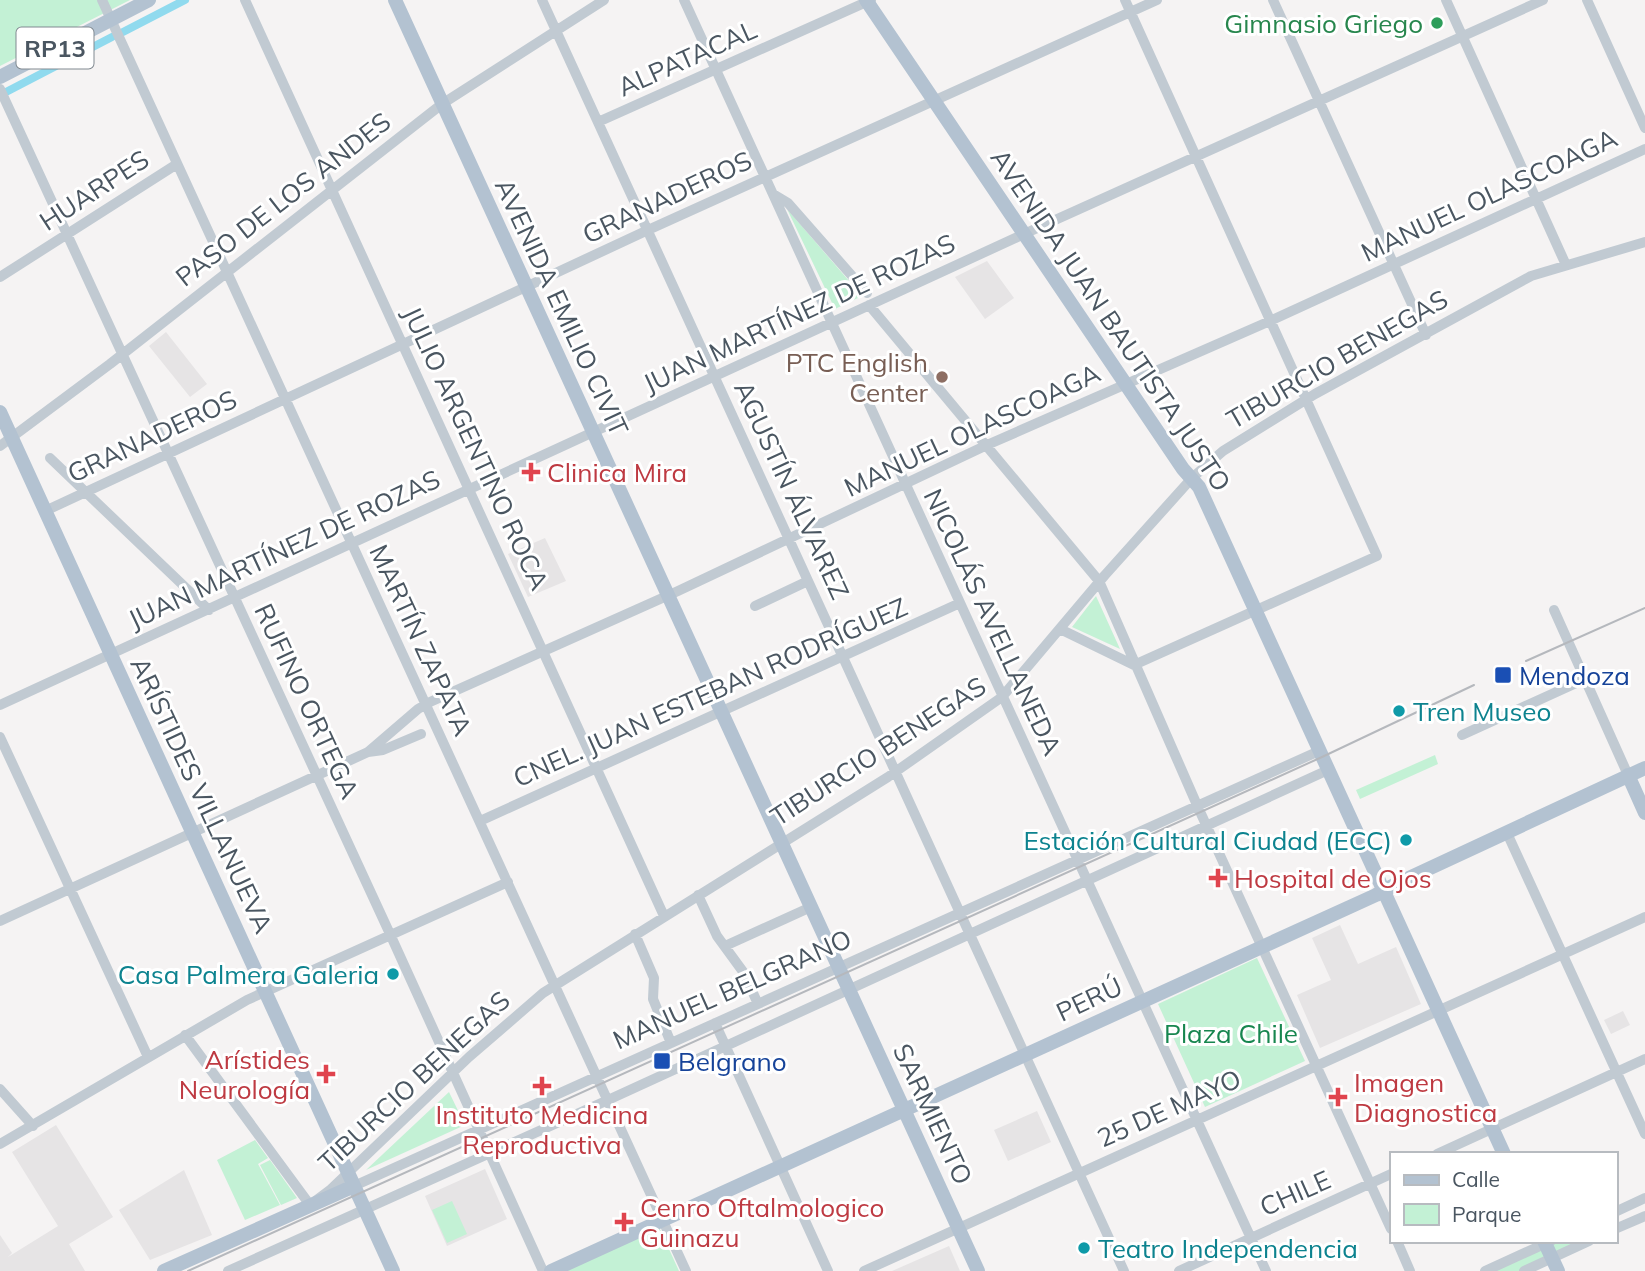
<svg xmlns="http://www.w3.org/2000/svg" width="1645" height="1271" viewBox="0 0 1645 1271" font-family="Mulish,sans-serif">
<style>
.education{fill:#e6e4e5}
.green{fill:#c3f1d5}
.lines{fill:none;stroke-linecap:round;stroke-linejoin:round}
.canal{stroke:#90daee;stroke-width:8}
.minor{stroke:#c1cad2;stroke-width:10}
.major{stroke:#b3c2d1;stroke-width:14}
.tram{stroke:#b5b8bd;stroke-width:2}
.leisure-dot{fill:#2e9e5b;stroke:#fff;stroke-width:2.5}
.education-dot{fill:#8d6e63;stroke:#fff;stroke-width:2.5}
.health-dot{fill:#e0444e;stroke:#fff;stroke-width:2.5}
.transit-dot{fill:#1a4fb4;stroke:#fff;stroke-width:2.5}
.culture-dot{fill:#0f9aa8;stroke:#fff;stroke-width:2.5}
.labels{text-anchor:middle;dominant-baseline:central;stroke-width:6;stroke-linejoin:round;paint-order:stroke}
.shield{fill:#fff;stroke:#808990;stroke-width:2}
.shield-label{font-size:24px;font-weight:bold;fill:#4a5661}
.leisure-label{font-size:26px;fill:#27864d;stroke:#fff;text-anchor:end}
.street-label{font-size:26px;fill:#4a5661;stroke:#fff}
.education-label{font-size:26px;fill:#785e54;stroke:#fff;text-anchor:end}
.health-label{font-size:26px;fill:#be3a42;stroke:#fff;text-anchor:start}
.transit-label{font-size:26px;fill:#164399;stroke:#fff;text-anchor:start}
.culture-label{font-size:26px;fill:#0d838f;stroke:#fff;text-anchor:start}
.park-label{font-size:26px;fill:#17864f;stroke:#fff}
</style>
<rect width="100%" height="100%" fill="#f5f3f3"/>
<path class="education" d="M987 261 1014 298 985 319 955 277Z
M166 332 207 384 190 397 149 346Z
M545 538 566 581 528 597 508 554Z
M1340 925 1358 964 1396 947 1421 1004 1320 1048 1297 995 1331 980 1312 938Z
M1623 1011 1630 1025 1611 1034 1604 1020Z
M1037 1111 1051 1142 1008 1161 994 1130Z
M56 1125 113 1217 69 1244 85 1271H0V1235L12 1253 8 1257 58 1226 12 1152Z
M485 1169 507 1219 447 1246 425 1196Z
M184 1170 212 1235 150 1260 119 1210Z
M949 1246 960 1271H892Z"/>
<path class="green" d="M0 0H130L0 66Z
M787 209 862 296 835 309Z
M1096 596 1120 649 1072 627Z
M1435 755 1438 764 1360 799 1356 790Z
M1257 958 1305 1061 1205 1107 1158 1004Z
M449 1092 465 1125 366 1170Z
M255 1140 268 1158 258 1164 280 1205 245 1220 217 1160Z
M270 1160 297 1198 281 1205 260 1165Z
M452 1201 467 1234 447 1243 432 1210Z
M658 1225 679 1271H556Z
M1551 1241H1589L1524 1271H1485Z"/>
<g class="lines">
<path class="canal" d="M123 32 185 0
M6 92 112 37"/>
<path class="minor" d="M102 0 686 1271
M245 0 664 916
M542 0 1124 1271
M684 0 1266 1271
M1273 0 1426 335
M1446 0 1566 265
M1587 0 1645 128
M0 89 390 934 543 1271
M598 122 871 0
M773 194 788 203 867 293
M0 277 177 164
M869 305 1099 581 1197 805 1391 1229
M0 446 110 364 442 104 604 0
M50 458 209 610
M45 511 648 230 1157 0
M755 606 808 581
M1554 610 1628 775
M1060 629 1134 665 1377 556 1125 0
M0 705 1024 234 1543 0
M1462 735 1585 679
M0 737 148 1057
M368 752 383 750 421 734
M480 821 960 603
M1507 833 1645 1134
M698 895 717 936 744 973 758 1004
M0 921 368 752 418 709 430 702 678 591 987 445 1270 321 1645 149
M635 934 654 978 653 999 671 1043
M725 946 811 907
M715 1023 828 1271
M185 1035 310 1205 330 1190 469 1057 543 993 888 777 1002 697 1105 575 1192 478 1223 451 1315 394 1531 276 1645 242
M0 1089 33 1126
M0 1144 247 1000 508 882
M1437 1154 1645 1059
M354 1186 1319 751
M1615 1212 1645 1198
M1615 1229 1645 1216
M1397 1241 1410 1271
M228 1271 608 1100 1328 770
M864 1271 1645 917
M1179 1271 1391 1174
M1485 1271 1551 1241
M1524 1271 1589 1241"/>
<path class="major" d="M395 0 978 1271
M866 0 1183 469 1199 487 1504 1154
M0 77 149 0
M0 412 393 1271
M1628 775 1645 813
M1544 1241 1558 1271
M164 1271 354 1186
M551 1271 1376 895 1398 883 1645 768"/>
<path class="tram" d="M1526 661 1645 608
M188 1271 1322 757 1474 685"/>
</g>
<circle class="leisure-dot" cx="1437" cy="23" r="7"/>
<circle class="education-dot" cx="942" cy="377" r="7"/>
<g class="health-dot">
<path d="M527.5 461.5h7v7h7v7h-7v7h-7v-7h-7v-7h7z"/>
<path d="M1214.5 867.5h7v7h7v7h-7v7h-7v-7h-7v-7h7z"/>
<path d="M322.5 1063.5h7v7h7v7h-7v7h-7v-7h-7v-7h7z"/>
<path d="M538.5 1075.5h7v7h7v7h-7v7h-7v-7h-7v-7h7z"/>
<path d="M1334.5 1086.5h7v7h7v7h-7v7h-7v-7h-7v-7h7z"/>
<path d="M620.5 1211.5h7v7h7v7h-7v7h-7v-7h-7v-7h7z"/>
</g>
<g class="transit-dot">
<rect x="1494" y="666" width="18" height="18" rx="3.5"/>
<rect x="653" y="1052" width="18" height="18" rx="3.5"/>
</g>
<g class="culture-dot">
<circle cx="1399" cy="711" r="7"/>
<circle cx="1406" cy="840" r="7"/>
<circle cx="393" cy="974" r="7"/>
<circle cx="1084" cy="1248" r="7"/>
</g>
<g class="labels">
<rect class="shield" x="16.5" y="27.5" width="77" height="41" rx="5"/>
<g class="shield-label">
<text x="55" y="48">RP13</text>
</g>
<g class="leisure-label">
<text x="1423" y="23">Gimnasio Griego</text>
</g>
<g class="street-label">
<text transform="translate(687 58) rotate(-24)">ALPATACAL</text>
<text transform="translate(94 190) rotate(-33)">HUARPES</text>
<text transform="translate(1489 195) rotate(-25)">MANUEL OLASCOAGA</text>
<text transform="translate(667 197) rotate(-25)">GRANADEROS</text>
<text transform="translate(283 199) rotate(-38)">PASO DE LOS ANDES</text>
<text transform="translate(562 307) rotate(65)">AVENIDA EMILIO CIVIT</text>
<text transform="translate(799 313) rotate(-25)">JUAN MARTÍNEZ DE ROZAS</text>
<text transform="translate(1111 320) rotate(56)">AVENIDA JUAN BAUTISTA JUSTO</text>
<text transform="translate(1337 359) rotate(-30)">TIBURCIO BENEGAS</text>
<text transform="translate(972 430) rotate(-25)">MANUEL OLASCOAGA</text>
<text transform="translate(152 436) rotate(-25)">GRANADEROS</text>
<text transform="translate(476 448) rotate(65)">JULIO ARGENTINO ROCA</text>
<text transform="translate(792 490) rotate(65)">AGUSTÍN ÁLVAREZ</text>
<text transform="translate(284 549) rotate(-25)">JUAN MARTÍNEZ DE ROZAS</text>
<text transform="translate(993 622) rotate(65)">NICOLÁS AVELLANEDA</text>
<text transform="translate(421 640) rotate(65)">MARTÍN ZAPATA</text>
<text transform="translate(710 692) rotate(-24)">CNEL. JUAN ESTEBAN RODRÍGUEZ</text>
<text transform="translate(307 701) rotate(65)">RUFINO ORTEGA</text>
<text transform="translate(878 751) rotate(-33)">TIBURCIO BENEGAS</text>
<text transform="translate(202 795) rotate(65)">ARÍSTIDES VILLANUEVA</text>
<text transform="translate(732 989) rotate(-24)">MANUEL BELGRANO</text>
<text transform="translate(1089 999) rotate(-25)">PERÚ</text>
<text transform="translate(414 1081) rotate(-43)">TIBURCIO BENEGAS</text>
<text transform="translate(1169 1108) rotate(-24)">25 DE MAYO</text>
<text transform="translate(933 1114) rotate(65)">SARMIENTO</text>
<text transform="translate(1295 1193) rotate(-24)">CHILE</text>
</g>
<g class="education-label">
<text x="928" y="362">PTC English<tspan x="928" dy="30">Center</tspan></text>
</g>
<g class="health-label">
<text x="547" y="472">Clinica Mira</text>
<text x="1234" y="878">Hospital de Ojos</text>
<text x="310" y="1059" text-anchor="end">Arístides<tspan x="310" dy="30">Neurología</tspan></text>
<text x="1354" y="1082">Imagen<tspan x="1354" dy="30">Diagnostica</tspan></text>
<text x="542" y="1114" text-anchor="middle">Instituto Medicina<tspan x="542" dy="30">Reproductiva</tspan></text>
<text x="640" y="1207">Cenro Oftalmologico<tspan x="640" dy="30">Guinazu</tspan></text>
</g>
<g class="transit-label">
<text x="1519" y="675">Mendoza</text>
<text x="678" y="1061">Belgrano</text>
</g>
<g class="culture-label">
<text x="1413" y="711">Tren Museo</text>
<text x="1392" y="840" text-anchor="end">Estación Cultural Ciudad (ECC)</text>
<text x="379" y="974" text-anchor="end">Casa Palmera Galeria</text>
<text x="1098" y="1248">Teatro Independencia</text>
</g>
<g class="park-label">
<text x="1231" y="1033">Plaza Chile</text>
</g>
</g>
<rect x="1390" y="1152" width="228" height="91" fill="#ffffff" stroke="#b7bbc0" stroke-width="2"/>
<rect x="1404" y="1175" width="35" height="10" fill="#b3c2d1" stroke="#b7bbc0" stroke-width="2"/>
<text x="1452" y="1187" font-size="21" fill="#4a5661">Calle</text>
<rect x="1404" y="1204" width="35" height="21" fill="#c3f1d5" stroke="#b7bbc0" stroke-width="2"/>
<text x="1452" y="1222" font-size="21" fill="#4a5661">Parque</text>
</svg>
